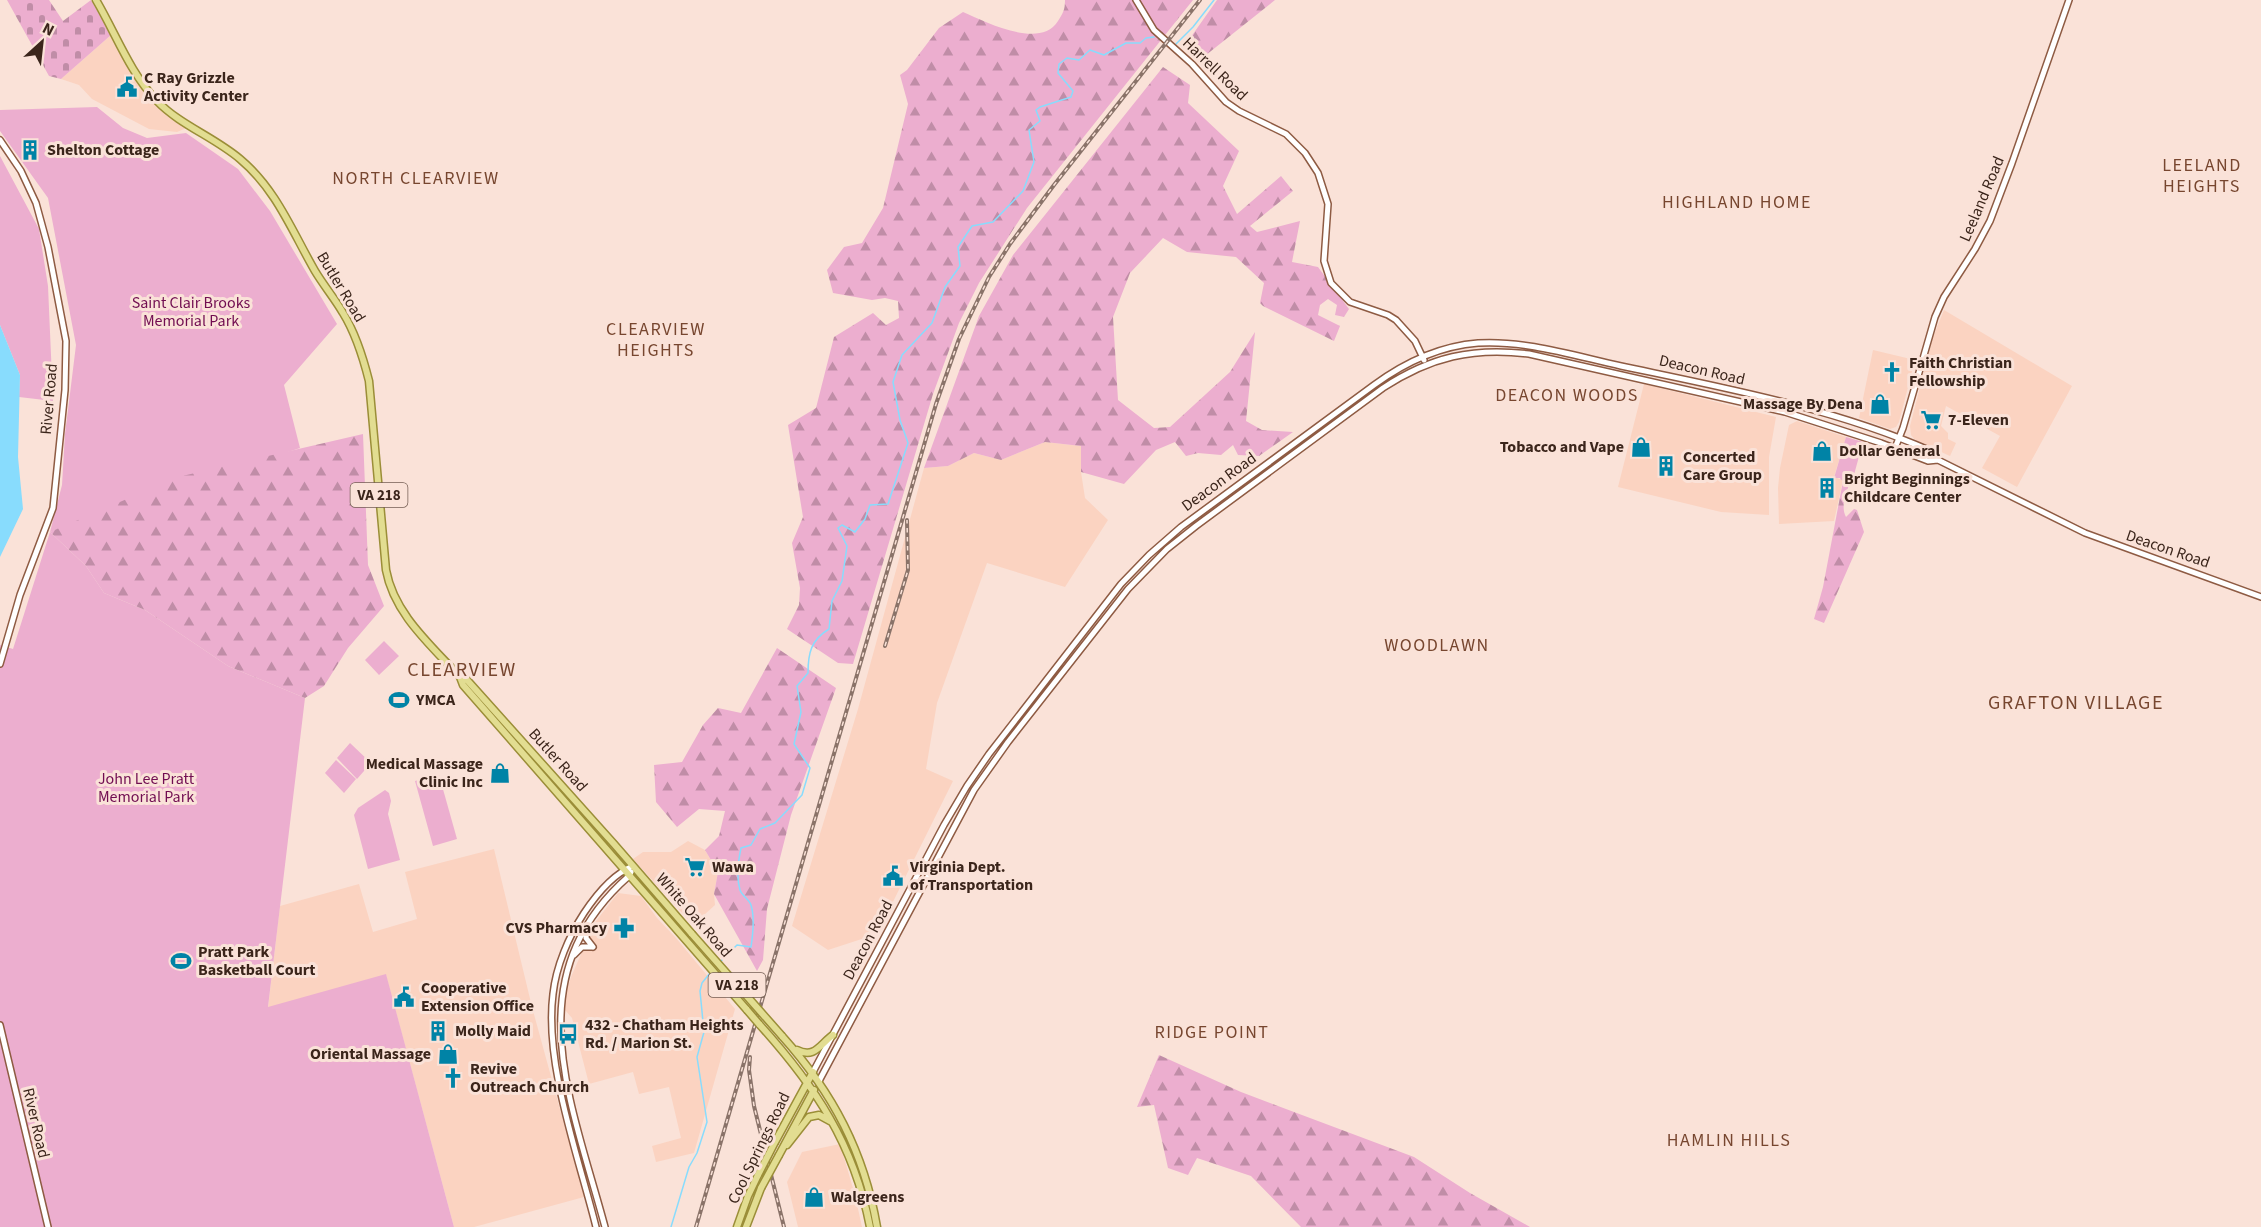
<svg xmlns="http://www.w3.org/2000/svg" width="2261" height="1227" viewBox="0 0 2261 1227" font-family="'Source Sans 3',sans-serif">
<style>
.built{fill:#fbd3c1}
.green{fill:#ecaecf}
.forest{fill:url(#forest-firs)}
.cemetery{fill:url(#cemetery-stones)}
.water{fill:#88dcfd}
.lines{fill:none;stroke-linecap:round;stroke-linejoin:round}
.stream{stroke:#88dcfd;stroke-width:1.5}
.secondary-casing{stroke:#8e5b43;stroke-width:8}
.primary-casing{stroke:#9b8e38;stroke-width:9}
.secondary{stroke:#fff;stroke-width:5}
.primary{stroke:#e2dd91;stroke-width:6}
.rail-casing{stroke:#8a7369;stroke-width:4}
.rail{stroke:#fae2d8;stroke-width:1.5;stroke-dasharray:4.5;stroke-linecap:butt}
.primary-bridge-casing{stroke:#9b8e38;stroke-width:9;stroke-linecap:butt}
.primary-bridge{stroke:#e2dd91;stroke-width:6}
.labels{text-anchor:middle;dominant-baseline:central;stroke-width:6;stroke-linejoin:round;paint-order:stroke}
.shield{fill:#fae2d8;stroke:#745e54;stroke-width:1.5}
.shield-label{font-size:15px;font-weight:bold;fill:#3b251b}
.street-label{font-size:16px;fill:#3b251b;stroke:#fae2d8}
.poi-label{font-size:16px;font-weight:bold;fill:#3b251b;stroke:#fae2d8;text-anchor:start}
.park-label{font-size:16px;fill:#710d51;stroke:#fae2d8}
.neighbourhood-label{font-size:18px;letter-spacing:1.5px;fill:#77462f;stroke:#fae2d8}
.quarter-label{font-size:20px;letter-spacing:1.5px;fill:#77462f;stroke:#fae2d8}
</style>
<defs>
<pattern id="forest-firs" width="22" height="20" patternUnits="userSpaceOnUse" patternTransform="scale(1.5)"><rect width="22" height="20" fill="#ecaecf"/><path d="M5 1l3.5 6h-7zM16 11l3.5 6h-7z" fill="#c08da7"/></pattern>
<pattern id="cemetery-stones" width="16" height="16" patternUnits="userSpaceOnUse" patternTransform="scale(1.5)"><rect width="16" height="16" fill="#ecaecf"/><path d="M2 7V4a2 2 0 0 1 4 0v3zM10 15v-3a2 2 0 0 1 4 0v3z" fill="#c08da7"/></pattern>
</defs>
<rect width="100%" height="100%" fill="#fae2d8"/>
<path class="built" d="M111 35H113L144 92 156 105 189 127 177 132 149 129 92 99 79 85 61 79Z
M1944 310 2072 386 2017 487 1982 468 2000 436 1946 406 1941 426 1948 433V439L1956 443 1950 456 1915 440 1911 435 1910 426 1933 337Z
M1873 350 1915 360 1899 422 1896 427 1890 429 1859 418Z
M1644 384 1776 417 1769 457V515L1721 512 1618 487Z
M1797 421 1846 437 1834 477 1843 480 1834 521 1779 524 1778 488 1780 468 1789 425Z
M1045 442 1081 446V472L1085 498 1108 520 1065 587 987 563 937 703 926 769 953 781 877 934 828 950 792 926 858 709 924 468 948 466 974 453 1001 460Z
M688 841 705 850 718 872 714 894 715 905 693 925 633 859 643 852H671Z
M494 849 532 1007 584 1197 474 1227H454L386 975 268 1008 280 906 359 884 373 932 417 919 405 872Z
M618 893 641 896 657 918 676 938 735 1009 694 1153 656 1162 652 1146 681 1138 669 1087 639 1094 633 1072 589 1084 572 1018 565 1010V996L571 977 589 936V930Z
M840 1144 855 1195 862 1227H798L787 1182 802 1152Z"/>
<path class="green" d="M97 107 123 128 147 138 186 133 238 169 270 211 337 324 284 385 300 448 50 532 86 566 104 593 145 610 228 666 305 698 268 1007 386 974 454 1227H0V645L13 649 50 532 62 485 65 434 76 345 48 198 0 131V110Z
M0 156 39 229 48 286 53 401 19 397 20 375 0 325Z
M1338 414 1303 444 1190 527 1225 498Z
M1846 437 1863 442 1852 482 1847 478H1834Z
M384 641 399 656 379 675 365 660Z
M350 743 371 763 357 779 337 758Z
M336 760 356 779 344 793 325 773Z
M439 775 457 839 433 846 415 781Z
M385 790 389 793 391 801 388 814 400 860 368 869 354 815 358 808Z"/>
<path class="forest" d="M1065 0H1193L1027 208 979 283 959 323 933 394 853 664 838 663 787 629 799 605 800 588 792 543 803 517 788 425 816 408 834 337 873 313 886 325 899 318 898 301 885 298 872 300 833 293 827 270 844 247 862 243 883 208 908 104 900 75 907 70 939 28 963 12C986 22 1040 50 1058 21 1063 13 1065 10 1065 0Z
M1217 0H1275L1201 59 1186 44Z
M1163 67 1190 85 1188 103 1239 151 1223 186 1237 214 1281 176 1293 191 1250 226 1257 232 1300 221 1292 262 1318 267 1349 309 1344 317 1335 315 1337 305 1328 299 1320 305 1318 315 1340 326 1334 341 1263 306 1260 303 1264 283 1236 257 1187 252 1163 238 1130 273 1113 317 1118 400 1154 428 1170 427 1230 372 1255 332 1246 421 1262 430 1293 432 1259 456 1238 455 1233 445 1221 455 1198 453 1186 456 1175 442 1156 450 1124 484 1081 472V446L1045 442 1001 460 974 453 948 466 924 468 979 316 1013 255Z
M363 434 368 565 384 606 348 648 324 686 305 698 228 666 145 610 104 593 86 566 50 532 178 477Z
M1841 477 1847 478 1850 481C1847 493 1840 506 1846 517L1854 509 1857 510 1864 532 1824 623 1814 619 1823 587 1843 481 1840 479Z
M777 648 836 688 791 815 767 909 763 960 757 971 714 894 718 872 705 850 719 836 725 811 699 809 677 827 656 802 654 765 682 762 703 725 718 708 741 713Z
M1159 1055 1241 1092 1414 1157 1470 1193 1530 1227H1301L1251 1176 1197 1158 1188 1175 1168 1168 1154 1105 1137 1107Z"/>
<path class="cemetery" d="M7 0H49L63 21 91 0 111 35 61 79 49 76Z"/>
<path class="water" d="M0 325 20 375 18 457 23 509 0 557Z"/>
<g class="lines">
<path class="stream" d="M1176 44 1193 27 1214 0
M719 963 737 945 751 947C753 934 755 918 751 905 749 899 742 896 740 890 736 877 738 862 741 848L751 845 760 829 775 823 802 795 810 768 794 744 801 712 797 686 808 673C808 653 811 640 829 629L832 601 842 581 847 546 838 528 842 525 855 532 865 519 870 505 888 504 908 443 900 420 893 382 902 355 932 323 945 287 960 266 958 247 972 226 993 222 1023 191 1034 162 1029 130 1040 121 1036 110 1040 107 1071 97 1073 91 1058 73 1059 64 1067 58 1079 60 1090 50 1104 55 1126 43H1140L1146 38 1154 37
M671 1227 689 1167 697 1153 707 1122 697 1057 704 1032 700 991 702 983 710 973"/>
<g class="secondary-casing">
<path id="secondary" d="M1136 0 1154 30 1192 64 1226 102 1239 111 1286 134 1305 153 1318 173 1328 204 1324 261 1331 283 1350 302 1388 315 1396 320 1415 341 1424 360
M0 140 21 171 36 203 48 247 66 341 65 390 53 508 20 595 0 664
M1895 448 1903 428 1935 317 1944 297 1975 249 1990 221 2012 163 2069 0
M587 927 586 938 593 947
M574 955 582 947H591
M0 1025 48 1227
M813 1072 944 825 967 786 989 754 1121 584 1149 555 1181 527 1374 385C1404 363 1440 346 1478 343 1525 340 1575 356 1621 366 1725 388 1833 408 1931 451L1938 460 2085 533 2261 597
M819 1081 974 790 1008 742 1128 589 1167 549 1196 526 1383 388C1430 357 1473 347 1529 354L1785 412 1881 443 1928 461 1938 460
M596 1227C579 1158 544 1064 553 994 556 966 569 936 584 913 596 895 613 874 633 866
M605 1227C572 1103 514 977 629 876L631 872"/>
</g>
<g class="primary-casing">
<path id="primary" d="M96 0C116 34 130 73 157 101 180 125 214 137 240 159 276 189 292 231 315 271 324 286 335 299 343 313 356 334 363 357 369 381L386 570C394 614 431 645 460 677L463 685 747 1010
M460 677 467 680 614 844 692 934
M759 1024C815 1086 854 1144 870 1227
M782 1036C833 1093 864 1152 877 1227
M797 1050C815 1059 820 1044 833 1035
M775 1142 813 1072
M787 1145 809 1117 819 1115 830 1121
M779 1155 814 1090
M737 1227 748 1196 758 1175
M746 1227 761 1188"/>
</g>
<use href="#secondary" class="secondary"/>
<use href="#primary" class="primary"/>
<g class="rail-casing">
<path id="rail" d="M885 646 908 570 907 520
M750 1057 749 1070 754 1106 784 1227
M696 1227 936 404 959 339 989 277 1010 244 1054 185 1200 0"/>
</g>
<use href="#rail" class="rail"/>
<g class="primary-bridge-casing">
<path id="primary-bridge" d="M692 934 782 1036
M747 1010 759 1024
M758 1175 775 1142
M761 1188 779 1155"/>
</g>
<use href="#primary-bridge" class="primary-bridge"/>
</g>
<defs>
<g id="civic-bare" transform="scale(1.62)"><path d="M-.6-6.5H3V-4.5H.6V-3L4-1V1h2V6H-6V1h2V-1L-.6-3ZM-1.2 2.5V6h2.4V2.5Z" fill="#0083a6" stroke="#fae2d8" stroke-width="2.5" paint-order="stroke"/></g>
<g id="building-bare" transform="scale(1.62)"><path d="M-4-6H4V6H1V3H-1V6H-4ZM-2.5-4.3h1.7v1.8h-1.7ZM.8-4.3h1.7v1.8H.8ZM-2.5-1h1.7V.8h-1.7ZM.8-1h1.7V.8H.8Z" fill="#0083a6" stroke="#fae2d8" stroke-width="2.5" paint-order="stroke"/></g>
<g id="church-bare" transform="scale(1.62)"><path d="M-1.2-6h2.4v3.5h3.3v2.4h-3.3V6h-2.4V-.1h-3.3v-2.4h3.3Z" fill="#0083a6" stroke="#fae2d8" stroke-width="2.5" paint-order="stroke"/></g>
<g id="shop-bare" transform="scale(1.62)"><path d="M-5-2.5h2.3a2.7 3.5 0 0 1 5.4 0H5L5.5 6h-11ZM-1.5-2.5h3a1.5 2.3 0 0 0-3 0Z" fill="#0083a6" stroke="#fae2d8" stroke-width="2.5" paint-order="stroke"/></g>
<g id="supermarket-bare" transform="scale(1.62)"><path d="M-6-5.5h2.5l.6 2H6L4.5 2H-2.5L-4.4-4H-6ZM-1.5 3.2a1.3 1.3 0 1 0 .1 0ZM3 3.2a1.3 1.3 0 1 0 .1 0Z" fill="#0083a6" stroke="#fae2d8" stroke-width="2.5" paint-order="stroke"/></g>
<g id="stadium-bare" transform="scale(1.62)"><path d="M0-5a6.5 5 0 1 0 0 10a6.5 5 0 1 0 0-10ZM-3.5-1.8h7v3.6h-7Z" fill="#0083a6" stroke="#fae2d8" stroke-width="2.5" paint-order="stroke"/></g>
<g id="pharmacy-bare" transform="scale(1.62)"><path d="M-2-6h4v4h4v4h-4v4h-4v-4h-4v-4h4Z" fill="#0083a6" stroke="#fae2d8" stroke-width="2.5" paint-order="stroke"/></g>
<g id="bus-bare" transform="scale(1.62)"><path d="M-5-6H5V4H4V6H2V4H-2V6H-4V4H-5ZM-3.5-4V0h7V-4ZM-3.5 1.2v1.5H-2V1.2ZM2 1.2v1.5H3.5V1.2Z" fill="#0083a6" stroke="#fae2d8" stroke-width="2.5" paint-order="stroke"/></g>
</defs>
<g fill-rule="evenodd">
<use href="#civic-bare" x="127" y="87"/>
<use href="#building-bare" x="30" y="150"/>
<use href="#church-bare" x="1892" y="372"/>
<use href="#shop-bare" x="1880" y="404"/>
<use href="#supermarket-bare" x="1931" y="420"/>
<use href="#shop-bare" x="1641" y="447"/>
<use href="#shop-bare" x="1822" y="451"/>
<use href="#building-bare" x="1666" y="466"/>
<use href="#building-bare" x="1827" y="488"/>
<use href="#stadium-bare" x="399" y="700"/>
<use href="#shop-bare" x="500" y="773"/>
<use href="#supermarket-bare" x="695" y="867"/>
<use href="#civic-bare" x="893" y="876"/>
<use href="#pharmacy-bare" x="624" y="928"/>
<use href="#stadium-bare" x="181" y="961"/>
<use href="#civic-bare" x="404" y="997"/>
<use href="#building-bare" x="438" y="1031"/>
<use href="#bus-bare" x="568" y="1034"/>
<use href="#shop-bare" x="448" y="1054"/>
<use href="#church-bare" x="453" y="1078"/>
<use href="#shop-bare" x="814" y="1197"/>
</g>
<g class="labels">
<g class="shield">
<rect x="350.5" y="483" width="57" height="24" rx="4.5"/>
<rect x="708.5" y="973" width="57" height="24" rx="4.5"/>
</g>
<g class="shield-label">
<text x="379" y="495">VA 218</text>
<text x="737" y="985">VA 218</text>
</g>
<g class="street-label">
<text transform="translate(1215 69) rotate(44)">Harrell Road</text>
<text transform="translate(1982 199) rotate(-67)">Leeland Road</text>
<text transform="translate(341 287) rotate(59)">Butler Road</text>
<text transform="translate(1702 370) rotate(13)">Deacon Road</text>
<text transform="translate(49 399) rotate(-85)">River Road</text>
<text transform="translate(1219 482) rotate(-36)">Deacon Road</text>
<text transform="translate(2168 549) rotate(19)">Deacon Road</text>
<text transform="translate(558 760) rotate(48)">Butler Road</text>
<text transform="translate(694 915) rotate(49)">White Oak Road</text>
<text transform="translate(868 940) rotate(-62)">Deacon Road</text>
<text transform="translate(36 1123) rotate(77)">River Road</text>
<text transform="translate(759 1148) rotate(-64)">Cool Springs Road</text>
</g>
<g class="poi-label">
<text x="144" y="78">C Ray Grizzle<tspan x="144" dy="18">Activity Center</tspan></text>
<text x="47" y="150">Shelton Cottage</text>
<text x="1909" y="363">Faith Christian<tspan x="1909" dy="18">Fellowship</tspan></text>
<text x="1863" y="404" text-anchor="end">Massage By Dena</text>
<text x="1948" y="420">7-Eleven</text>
<text x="1624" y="447" text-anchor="end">Tobacco and Vape</text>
<text x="1839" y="451">Dollar General</text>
<text x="1683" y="457">Concerted<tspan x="1683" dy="18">Care Group</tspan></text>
<text x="1844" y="479">Bright Beginnings<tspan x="1844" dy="18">Childcare Center</tspan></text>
<text x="416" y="700">YMCA</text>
<text x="483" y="764" text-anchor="end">Medical Massage<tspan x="483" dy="18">Clinic Inc</tspan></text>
<text x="712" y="867">Wawa</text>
<text x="910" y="867">Virginia Dept.<tspan x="910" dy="18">of Transportation</tspan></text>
<text x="607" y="928" text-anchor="end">CVS Pharmacy</text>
<text x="198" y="952">Pratt Park<tspan x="198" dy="18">Basketball Court</tspan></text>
<text x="421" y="988">Cooperative<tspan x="421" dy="18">Extension Office</tspan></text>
<text x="585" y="1025">432 - Chatham Heights<tspan x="585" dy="18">Rd. / Marion St.</tspan></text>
<text x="455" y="1031">Molly Maid</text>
<text x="431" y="1054" text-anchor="end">Oriental Massage</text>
<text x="470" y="1069">Revive<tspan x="470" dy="18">Outreach Church</tspan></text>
<text x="831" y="1197">Walgreens</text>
</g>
<g class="park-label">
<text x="191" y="303">Saint Clair Brooks<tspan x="191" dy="18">Memorial Park</tspan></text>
<text x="146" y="779">John Lee Pratt<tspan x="146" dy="18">Memorial Park</tspan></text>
</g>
<g class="neighbourhood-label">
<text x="2202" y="165">LEELAND<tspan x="2202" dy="21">HEIGHTS</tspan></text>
<text x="416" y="178">NORTH CLEARVIEW</text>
<text x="1737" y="202">HIGHLAND HOME</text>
<text x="656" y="329">CLEARVIEW<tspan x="656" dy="21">HEIGHTS</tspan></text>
<text x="1567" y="395">DEACON WOODS</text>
<text x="1437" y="645">WOODLAWN</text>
<text x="1212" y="1032">RIDGE POINT</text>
<text x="1729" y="1140">HAMLIN HILLS</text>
</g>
<g class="quarter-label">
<text x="462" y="670">CLEARVIEW</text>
<text x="2076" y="703">GRAFTON VILLAGE</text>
</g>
</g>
<g transform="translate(42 42) rotate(27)" stroke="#fae2d8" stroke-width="4.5" paint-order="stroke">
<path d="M0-4.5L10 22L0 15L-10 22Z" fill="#3b251b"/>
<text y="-9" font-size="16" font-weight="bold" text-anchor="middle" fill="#3b251b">N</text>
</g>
</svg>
